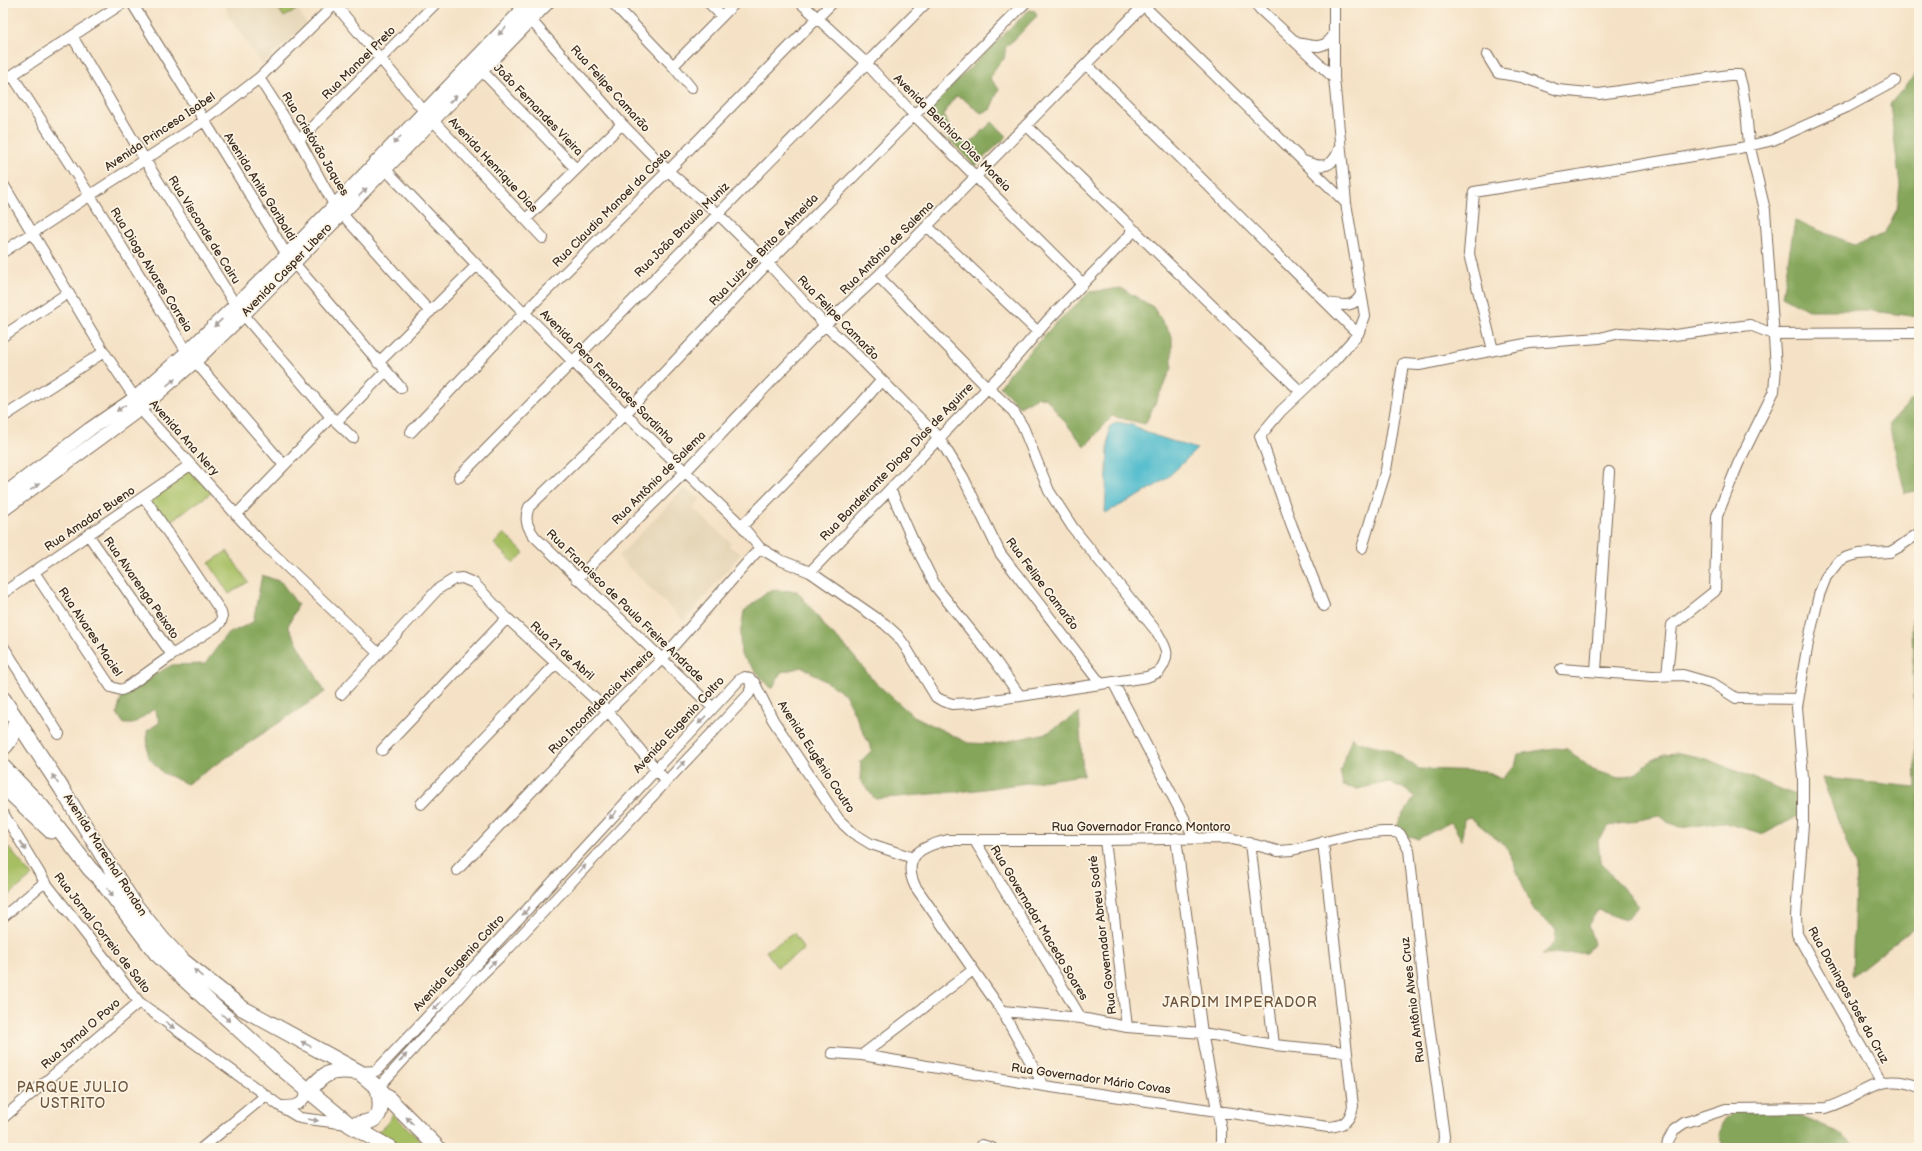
<svg xmlns="http://www.w3.org/2000/svg" width="1922" height="1151" viewBox="0 0 1922 1151" font-family="'Balsamiq Sans',sans-serif">
<style>
.built{fill:#e5d6b7}
.green{fill:#a7bf64;stroke:#717441}
.forest{fill:#85a65a;stroke:#60683c}
.water{fill:#51bccd;stroke:#467376}
.lines{fill:none;stroke-linecap:round;stroke-linejoin:round}
.minor-casing{stroke:#7c6a59;stroke-width:12}
.tertiary-casing{stroke:#7c6a59;stroke-width:15}
.secondary-casing{stroke:#7c6a59;stroke-width:17}
.minor{stroke:#fff;stroke-width:10}
.tertiary{stroke:#fff;stroke-width:13}
.secondary{stroke:#fff;stroke-width:15}
.oneway{fill:#a79f9a}
.labels{text-anchor:middle;dominant-baseline:central;stroke-width:3.5;stroke-linejoin:round;paint-order:stroke}
.street-label{font-size:12px;fill:#3b2a1e;stroke:#fcf5e5}
.quarter-label{font-size:14px;letter-spacing:1px;fill:#6f573f;stroke:#fcf5e5}
</style>
<rect width="100%" height="100%" fill="#fcf5e5"/>
<filter id="ink" filterUnits="userSpaceOnUse"><feTurbulence type="fractalNoise" baseFrequency=".025" numOctaves="2"/><feDisplacementMap in="SourceGraphic" scale="8" xChannelSelector="R" yChannelSelector="G"/><feConvolveMatrix kernelMatrix="1 2 1 2 8 2 1 2 1" color-interpolation-filters="sRGB"/></filter>
<filter id="wash" filterUnits="userSpaceOnUse"><feTurbulence type="fractalNoise" baseFrequency=".012" numOctaves="4" result="noise"/><feDisplacementMap in="SourceGraphic" scale="16" xChannelSelector="R" yChannelSelector="G"/><feGaussianBlur stdDeviation="0.9" result="paint"/><feColorMatrix in="noise" values="0 0 0 0 0 0 0 0 0 0 0 0 0 0 0 0 0 1.4 0 .05"/><feComposite in="paint" operator="in"/></filter>
<g filter="url(#wash)">
<rect width="100%" height="100%" fill="#f5e2c6"/>
<path class="built" d="M227 3H294L307 24 262 65 228 15 226 9Z
M684 488 701 499 693 508 731 543 729 546 741 554 684 621 618 557Z"/>
<path class="green" d="M275 3H291L296 10 284 17Z
M190 465 214 491 163 526 144 497Z
M504 533 524 553 514 563 494 544Z
M227 551 248 582 229 594 209 563Z
M3 841 32 876 8 896 3 890Z
M794 933 804 950 777 967 766 951Z
M393 1114 428 1148H393L375 1133 386 1126Z"/>
<path class="forest" d="M1029 10 1035 11 1037 16C1026 26 1018 38 1006 46L1004 59 996 67 990 78 999 89 990 110 981 113 962 98 956 96 946 109 944 116C949 129 958 137 968 145L992 122 1007 136 975 166 928 117 931 106Z
M1919 70V317L1865 310H1808L1782 296 1795 221 1856 245 1884 234 1897 209 1900 185 1890 104Z
M1121 288 1153 307 1172 336V368L1145 424 1112 416 1085 447 1046 398 1038 397 1020 407 1000 387 1010 372 1057 322 1090 292Z
M1919 392V490L1905 493 1889 424Z
M262 575 281 582 298 605 288 626 325 692 187 784 163 773 148 757 147 731 160 722 154 709 133 724H124L117 714 121 698 145 680 172 665 205 664 226 635 253 622Z
M770 590 797 591 828 630 845 646 876 683 912 715 968 743 995 744 1047 733 1079 713 1083 775 977 790 875 799 860 780 861 761 872 750 845 694 803 667 781 672 772 689 741 655 740 636 744 611Z
M1919 610V927L1913 928 1852 976 1856 867 1822 778 1916 787 1912 619Z
M1352 737 1356 741 1389 749 1419 769 1485 771 1501 779 1515 766 1518 754 1554 748 1567 749 1593 770 1619 778 1634 774 1652 760 1665 754 1679 753 1704 758 1800 797V815L1764 834 1722 822 1680 828 1659 816 1609 826 1598 840 1600 862 1639 906 1625 920 1598 910 1588 925 1594 943 1586 953 1542 954 1555 942 1556 929 1534 911 1507 848 1470 817 1464 819 1462 840 1451 822 1418 839 1395 834 1399 821 1415 797 1403 788 1389 782 1357 789 1343 786 1340 771Z
M1769 1104 1842 1134 1858 1148H1724L1719 1134 1725 1119 1737 1110Z"/>
<path class="water" d="M1117 422 1132 425 1156 436 1197 449 1166 479 1139 496 1105 513 1109 427Z"/>
</g>
<g filter="url(#ink)">
<g class="lines">
<g class="minor-casing">
<path id="minor" d="M132 3 287 255 401 388
M334 3 424 111 543 238
M516 3 622 124 668 171 717 213 768 263 825 325 853 351 939 438 963 477 1000 553 1100 683
M613 3 673 66 691 88
M709 3 722 16
M801 3 866 63 915 116 1083 284
M1255 3 1260 9 1334 78
M1144 6 1346 203
M72 36 145 160 236 306 331 417 353 438
M1297 43C1312 46 1325 51 1334 34
M1487 55 1498 73 1522 77 1558 90 1599 94 1729 75H1739L1742 86 1746 110 1749 144 1765 210 1776 367 1774 391 1738 464 1717 516 1715 591 1672 625 1667 675
M1086 64 1358 334
M673 66 735 3
M482 71 575 168
M12 75 89 194 187 352 284 465
M259 78 299 140 334 205 430 312
M3 81 123 3
M1026 125 1301 392
M299 140 436 3
M1304 161C1323 169 1334 168 1340 146
M385 169 477 265 625 414 742 526 760 548 780 560 810 572 885 624 897 635 905 646 936 697 941 700 952 704 973 703 1147 677 1159 672C1171 655 1167 649 1157 632L1073 528 1049 491 1023 427 1013 411 987 387 878 276
M3 184 104 352 135 398 140 409 262 543 378 653
M526 219 622 124
M927 226 1038 332
M3 252 204 121 259 78 336 3
M1327 303C1340 305 1355 309 1361 294
M3 336 68 293
M1493 350 1469 254 1474 192 1736 149 1773 140 1847 107 1895 81
M378 363 477 265
M3 417 104 352
M336 422 386 371
M411 432 524 313 668 171 832 3
M459 477 926 3
M890 489 914 543 936 587 996 662 1020 696
M236 515 331 417
M742 526 860 405 881 381
M89 536 172 655
M1362 548 1386 470 1403 364 1419 365 1530 343 1600 338 1620 333 1667 336 1750 325 1773 334 1919 333
M34 572 111 687 121 690 126 688 172 655 217 626C223 621 223 617 220 610L144 497
M810 572 1004 371 1048 320 1130 235 1131 231H1136
M577 579 685 472 825 325 878 276 1146 3
M3 593 190 465
M1324 606 1292 526 1260 436 1281 411 1334 361 1358 334 1365 316 1346 203 1334 78V3
M3 646 59 734
M1561 669 1652 676 1683 675 1714 684 1736 698 1798 699
M1596 671 1609 472
M1113 682 1195 839
M341 694 438 589 454 579 462 578 474 583 507 618 608 711 665 780
M713 708 535 537C527 527 524 519 529 507L625 414 768 263 1025 3
M382 750 507 618
M421 804 556 663
M3 813 45 882 139 1002 280 1106 300 1118 348 1124
M1176 838 1202 1033 1221 1129V1148
M1105 840 1127 1027
M975 841 1081 1018
M1250 843 1274 1045
M457 870 608 711 662 659 760 548
M3 917 45 882
M1002 1011 1081 1018 1127 1027 1202 1033 1274 1045 1346 1052
M832 1053 862 1055 1044 1086 1328 1127C1344 1126 1350 1121 1353 1106L1323 842
M862 1055 973 970
M359 1072 376 1071C499 942 618 810 739 680L745 677 754 682 773 720 839 820 853 833 871 844 913 858
M1881 1082 1797 934 1796 916 1803 824V778L1797 707 1808 643 1819 595 1826 577 1838 562 1847 557 1859 554 1890 552 1899 547 1919 533
M1044 1086 1002 1011 915 886C901 856 922 846 948 840H1105L1229 838 1278 851 1292 850 1358 834 1383 832H1395L1400 834 1409 850 1410 859 1424 988 1444 1136 1443 1148
M378 1088 474 982 510 947 749 694 751 687 750 679
M282 1106C298 1106 301 1105 309 1091
M3 1118 139 1002
M982 1145 992 1148
M202 1148 265 1096
M1667 1148 1668 1141 1674 1130 1684 1123 1726 1109 1826 1108C1864 1097 1876 1070 1919 1087"/>
</g>
<g class="tertiary-casing">
<path id="tertiary" d="M3 495 90 429 135 398 187 352 287 255 529 3
M3 510 140 409 194 362 243 315 547 3"/>
</g>
<g class="secondary-casing">
<path id="secondary" d="M3 699 62 789 103 856 134 904 163 940 183 961 242 1008 359 1072 378 1088 438 1148
M3 748C12 740 13 731 16 720
M3 767 42 807 90 869 101 880 157 954 279 1066 309 1091 350 1125 390 1148
M3 786 51 831
M309 1091C324 1072 332 1069 356 1072
M350 1125C379 1122 384 1117 378 1088"/>
</g>
<use href="#minor" class="minor"/>
<use href="#tertiary" class="tertiary"/>
<use href="#secondary" class="secondary"/>
</g>
<defs><path id="oneway-solid" d="M-6-.8H1V-3.2L6.5 0L1 3.2V.8H-6Z"/></defs>
<g class="oneway">
<use href="#oneway-solid" transform="translate(502 31) rotate(134)"/>
<use href="#oneway-solid" transform="translate(453 99) rotate(-44)"/>
<use href="#oneway-solid" transform="translate(397 140) rotate(134)"/>
<use href="#oneway-solid" transform="translate(363 192) rotate(-46)"/>
<use href="#oneway-solid" transform="translate(218 323) rotate(137)"/>
<use href="#oneway-solid" transform="translate(171 382) rotate(-41)"/>
<use href="#oneway-solid" transform="translate(121 408) rotate(145)"/>
<use href="#oneway-solid" transform="translate(35 487) rotate(-35)"/>
<use href="#oneway-solid" transform="translate(702 720) rotate(133)"/>
<use href="#oneway-solid" transform="translate(681 765) rotate(-45)"/>
<use href="#oneway-solid" transform="translate(55 779) rotate(-124)"/>
<use href="#oneway-solid" transform="translate(613 815) rotate(132)"/>
<use href="#oneway-solid" transform="translate(23 846) rotate(59)"/>
<use href="#oneway-solid" transform="translate(582 869) rotate(-47)"/>
<use href="#oneway-solid" transform="translate(110 892) rotate(54)"/>
<use href="#oneway-solid" transform="translate(526 911) rotate(133)"/>
<use href="#oneway-solid" transform="translate(492 964) rotate(-45)"/>
<use href="#oneway-solid" transform="translate(198 973) rotate(-140)"/>
<use href="#oneway-solid" transform="translate(437 1006) rotate(133)"/>
<use href="#oneway-solid" transform="translate(226 1018) rotate(42)"/>
<use href="#oneway-solid" transform="translate(170 1025) rotate(37)"/>
<use href="#oneway-solid" transform="translate(306 1044) rotate(-152)"/>
<use href="#oneway-solid" transform="translate(403 1058) rotate(-47)"/>
<use href="#oneway-solid" transform="translate(313 1120) rotate(8)"/>
<use href="#oneway-solid" transform="translate(410 1121) rotate(-134)"/>
</g>
</g>
<g class="labels">
<g class="street-label">
<text transform="translate(359 63) rotate(-45)">Rua Manoel Preto</text>
<text transform="translate(610 89) rotate(48)">Rua Felipe Camarão</text>
<text transform="translate(538 110) rotate(46)">João Fernandes Vieira</text>
<text transform="translate(160 132) rotate(-34)">Avenida Princesa Isabel</text>
<text transform="translate(952 133) rotate(45)">Avenida Belchior Dias Moreia</text>
<text transform="translate(315 144) rotate(59)">Rua Cristóvão Jaques</text>
<text transform="translate(493 165) rotate(47)">Avenida Henrique Dias</text>
<text transform="translate(260 187) rotate(58)">Avenida Anita Garibaldi</text>
<text transform="translate(612 208) rotate(-45)">Rua Claudio Manoel da Costa</text>
<text transform="translate(204 230) rotate(58)">Rua Visconde de Cairu</text>
<text transform="translate(682 230) rotate(-45)">Rua João Braulio Muniz</text>
<text transform="translate(887 248) rotate(-45)">Rua Antônio de Salema</text>
<text transform="translate(764 250) rotate(-46)">Rua Luiz de Brito e Almeida</text>
<text transform="translate(151 270) rotate(58)">Rua Diogo Alvares Correia</text>
<text transform="translate(287 270) rotate(-46)">Avenida Casper Libero</text>
<text transform="translate(838 318) rotate(46)">Rua Felipe Camarão</text>
<text transform="translate(607 377) rotate(45)">Avenida Pero Fernandes Sardinha</text>
<text transform="translate(184 438) rotate(48)">Avenida Ana Nery</text>
<text transform="translate(897 462) rotate(-46)">Rua Bandeirante Diogo Dias de Aguirre</text>
<text transform="translate(659 478) rotate(-45)">Rua Antônio de Salema</text>
<text transform="translate(90 519) rotate(-34)">Rua Amador Bueno</text>
<text transform="translate(1042 584) rotate(53)">Rua Felipe Camarão</text>
<text transform="translate(141 588) rotate(55)">Rua Alvarenga Peixoto</text>
<text transform="translate(625 606) rotate(44)">Rua Francisco de Paula Freire Andrade</text>
<text transform="translate(90 632) rotate(56)">Rua Alvares Maciel</text>
<text transform="translate(562 651) rotate(42)">Rua 21 de Abril</text>
<text transform="translate(601 702) rotate(-45)">Rua Inconfidencia Mineira</text>
<text transform="translate(679 725) rotate(-47)">Avenida Eugenio Coltro</text>
<text transform="translate(816 757) rotate(57)">Avenida Eugênio Coutro</text>
<text x="1141" y="827">Rua Governador Franco Montoro</text>
<text transform="translate(105 855) rotate(57)">Avenida Marechal Rondon</text>
<text transform="translate(1039 923) rotate(59)">Rua Governador Macedo Soares</text>
<text transform="translate(102 933) rotate(52)">Rua Jornal Correio de Salto</text>
<text transform="translate(1103 935) rotate(-97)">Rua Governador Abreu Sodré</text>
<text transform="translate(459 963) rotate(-47)">Avenida Eugenio Coltro</text>
<text transform="translate(1848 995) rotate(61)">Rua Domingos José da Cruz</text>
<text transform="translate(1413 1000) rotate(-97)">Rua Antônio Alves Cruz</text>
<text transform="translate(81 1034) rotate(-41)">Rua Jornal O Povo</text>
<text transform="translate(1091 1079) rotate(8)">Rua Governador Mário Covas</text>
</g>
<g class="quarter-label">
<text x="1240" y="1002">JARDIM IMPERADOR</text>
<text x="73" y="1087">PARQUE JULIO<tspan x="73" dy="16">USTRITO</tspan></text>
</g>
</g>
<rect width="1922" height="1151" fill="none" stroke="#fcf5e5" stroke-width="16"/>
</svg>
